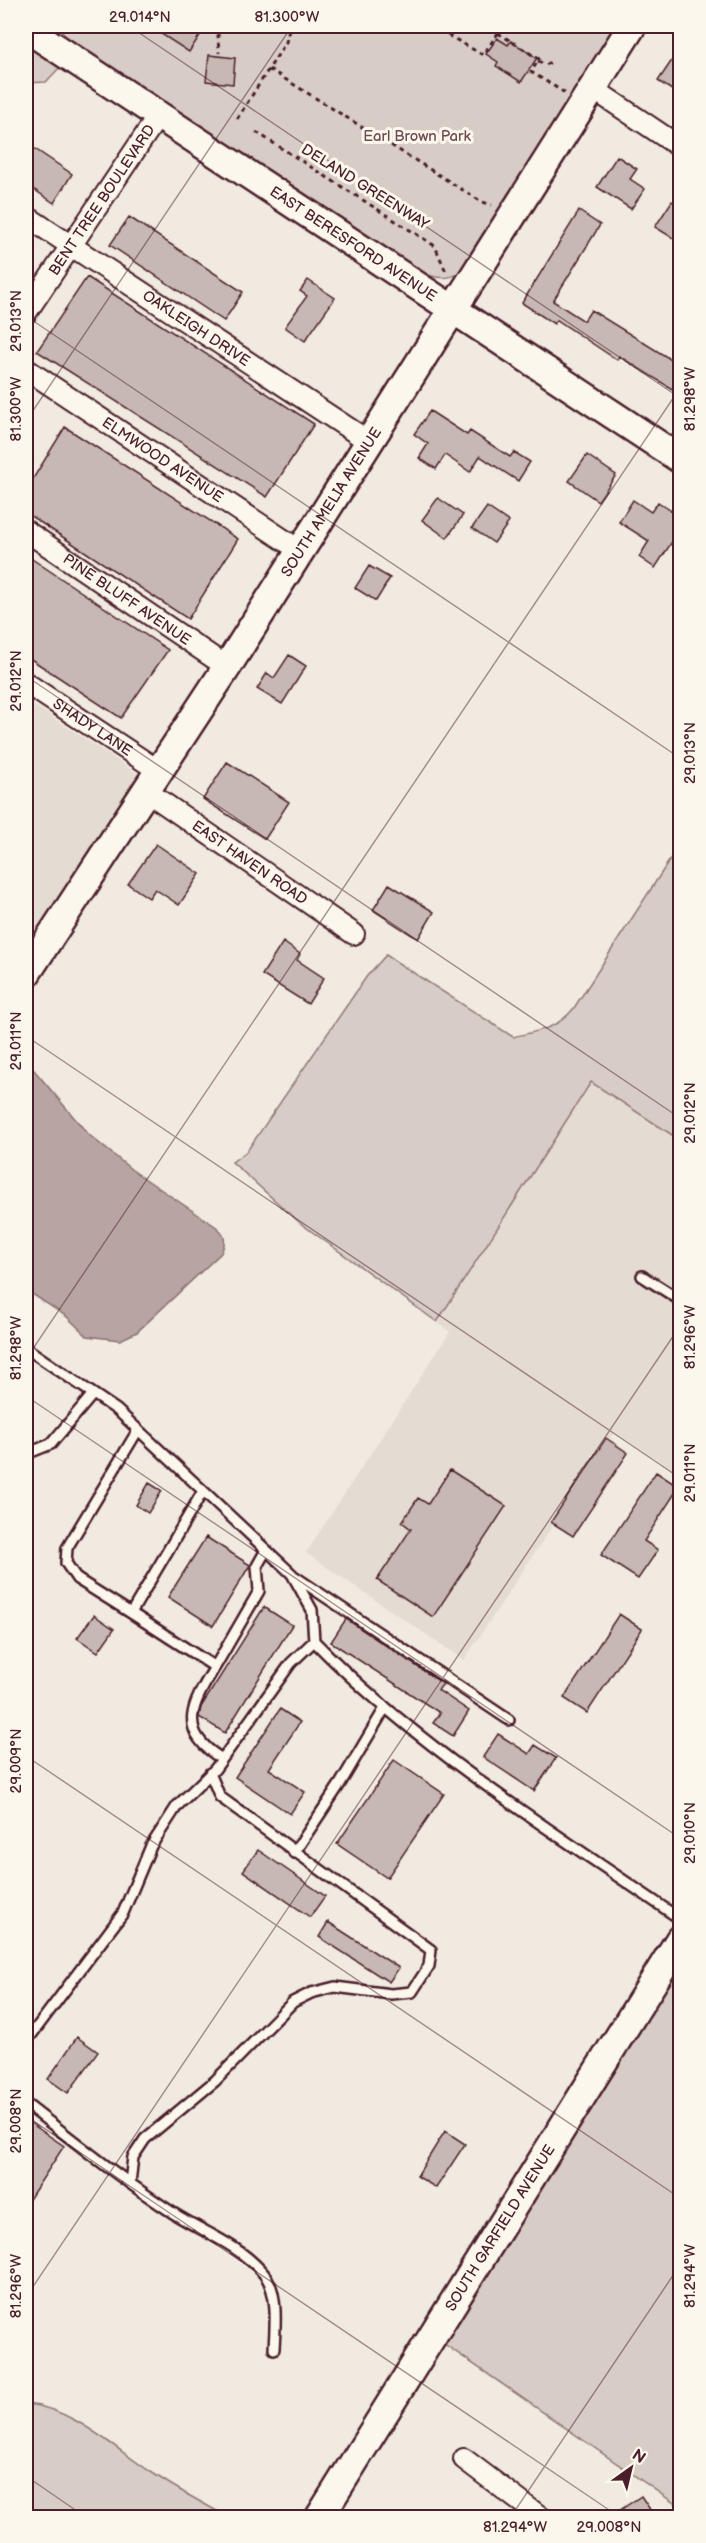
<svg xmlns="http://www.w3.org/2000/svg" width="706" height="2543" viewBox="0 0 706 2543" font-family="'Balsamiq Sans',sans-serif">
<style>
.built{fill:#e4dbd2}
.green{fill:#d8ccc6;stroke:#917678;stroke-width:1.5}
.water{fill:#b8a4a2;stroke:#8c6f72;stroke-width:1.5}
.building{fill:#c8b8b3;stroke:#4a1f2b;stroke-width:1.5}
.lines{fill:none;stroke-linecap:round;stroke-linejoin:round}
.lane-casing{stroke:#4a1f2b;stroke-width:14}
.street-casing{stroke:#4a1f2b;stroke-width:24}
.secondary-casing{stroke:#4a1f2b;stroke-width:32}
.path{stroke:#4a1f2b;stroke-width:3;stroke-dasharray:4.5 4.5;stroke-linecap:butt}
.lane{stroke:#fbf7ec;stroke-width:9}
.street{stroke:#fbf7ec;stroke-width:20}
.secondary{stroke:#fbf7ec;stroke-width:27}
.ticks{fill:none;stroke:#4a1f2b;stroke-width:1.5;stroke-opacity:0.45}
.labels{text-anchor:middle;dominant-baseline:central;stroke-width:6;stroke-linejoin:round;paint-order:stroke}
.park-label{font-size:15px;fill:#6e4a52;stroke:#fbf7ec}
.street-label{font-size:15px;fill:#4a1f2b;stroke:#fbf7ec}
.neatline{fill:none;stroke:#4a1f2b;stroke-width:2}
.ticks-label{font-size:15px;text-anchor:middle;fill:#4a1f2b}
</style>
<rect width="100%" height="100%" fill="#f0eae0"/>
<filter id="ink" filterUnits="userSpaceOnUse"><feTurbulence type="fractalNoise" baseFrequency=".0167" numOctaves="2"/><feDisplacementMap in="SourceGraphic" scale="12" xChannelSelector="R" yChannelSelector="G"/><feConvolveMatrix kernelMatrix="1 2 1 2 8 2 1 2 1" color-interpolation-filters="sRGB"/></filter>
<g filter="url(#ink)">
<path class="built" d="M26 700 144 778 26 957Z
M591 1082 680 1140V1475L614 1432 464 1660 306 1553 450 1332 437 1322Z"/>
<path class="green" d="M60 26H620L468 263C456 279 446 280 427 275L67 40Z
M26 41 62 65 46 82 26 83Z
M680 844V1140L591 1082 437 1322 300 1223 232 1162 247 1151 367 976 386 955 513 1037C537 1031 558 1029 574 1008Z
M680 1957V2507L440 2341Z
M26 2404C72 2408 113 2447 151 2472 176 2489 202 2503 228 2517H26Z"/>
<path class="water" d="M27 1069 34 1070 88 1134 132 1170 218 1228C226 1237 226 1242 221 1253L137 1332 120 1340 87 1336 66 1316 26 1290Z"/>
<path class="building" d="M149 26H206L189 52Z
M497 38 508 45 511 41 537 58 521 82 496 66 498 62 486 54Z
M681 47V96L658 81Z
M209 55 235 58 233 84 206 81Z
M26 143 72 174 54 203 26 184Z
M617 156 637 169 630 179 645 189 631 209 597 187Z
M672 201 681 207V243L655 227Z
M579 211 600 225 553 301 584 321 591 310 670 359 681 343V376L672 389 619 356 617 360 557 320 554 324 522 303Z
M129 217 243 292 224 321 110 245Z
M87 277 314 424 267 497 37 351Z
M308 280 335 298 305 341 285 327 307 296 300 291Z
M430 411 467 435 470 431 510 457 514 452 530 462 518 481 480 456 470 472 445 455 436 469 419 458 428 444 414 434Z
M65 427 238 539 188 619 26 513V490Z
M587 455 616 475 598 501 569 481Z
M438 498 463 515 447 538 422 520Z
M633 500 651 512 658 502 681 517V528L655 568 639 557 649 541 619 522Z
M487 507 509 522 494 543 472 528Z
M26 555 168 650 121 718 26 656Z
M369 566 390 578 376 601 355 588Z
M289 655 306 666 282 704 257 689 267 673 274 678Z
M227 762 289 802 265 839 203 799Z
M156 844 200 874 179 905 155 889 149 898 128 884Z
M389 884 434 912 418 939 373 910Z
M283 942 300 954 297 960 324 978 308 1004 262 975Z
M606 1438 628 1453 573 1536 551 1522Z
M450 1470 506 1506 433 1617 377 1580 411 1529 402 1522 418 1498 428 1504Z
M656 1472 679 1487 644 1541 658 1550 638 1579 601 1555Z
M149 1483 162 1491 148 1513 136 1505Z
M206 1537 250 1565 213 1626 168 1597Z
M264 1607 292 1625 225 1733 199 1717 201 1707Z
M619 1614 642 1629 587 1713 564 1698Z
M94 1615 114 1629 98 1652 77 1638Z
M346 1619 443 1684 438 1690 469 1711 453 1736 433 1723 440 1713 331 1642Z
M280 1709 300 1722 269 1769 305 1792 290 1814 235 1777Z
M498 1734 529 1754 535 1745 556 1758 534 1791 483 1757Z
M394 1760 444 1794 387 1878 337 1844Z
M258 1850 325 1896 310 1917 243 1871Z
M328 1922 399 1968 389 1982 319 1937Z
M77 2037 98 2052 68 2093 48 2079Z
M26 2120 64 2146 26 2204Z
M445 2131 465 2144 436 2188 417 2176Z
M641 2496 655 2517H610Z"/>
<g class="lines">
<g class="lane-casing">
<path id="lane" d="M642 1276 680 1300
M26 1348 117 1410 292 1574 312 1610 314 1641C421 1751 555 1832 680 1919
M138 1430 67 1548 66 1563 77 1579 131 1613 203 1491
M26 1454 51 1444 93 1394
M294 1576 509 1720
M131 1613 215 1667C192 1705 176 1731 222 1759
M215 1667 259 1591 257 1566 266 1550
M294 1853 340 1784 385 1708
M26 2042 123 1913 151 1846 177 1806 215 1769 291 1663 314 1641
M26 2104C74 2141 122 2180 173 2213 203 2232 240 2245 264 2274 279 2292 275 2327 274 2349
M130 2183 133 2157 145 2139 215 2081 293 2002 311 1993 335 1987 391 1994 412 1992 429 1966 431 1950 220 1797 210 1773"/>
</g>
<g class="street-casing">
<g id="street">
<path d="M592 88 680 147"/>
<path id="s1" d="M26 216 368 441"/>
<path id="s2" d="M26 313 158 116"/>
<path id="s3" d="M26 369 299 550"/>
<path id="s4" d="M26 531 227 667"/>
<path id="s5" d="M26 683 159 771"/>
<path id="s6" d="M146 791 354 934"/>
<path d="M464 2459 542 2518"/>
</g>
</g>
<g class="secondary-casing">
<g id="secondary">
<path id="s7" d="M26 28 680 459"/>
<path id="s8" d="M26 974 227 667 632 26"/>
<path id="s9" d="M319 2518 680 1939"/>
</g>
</g>
<path class="path" d="M213 26 218 34 219 53
M432 26 483 55 498 33 484 26
M498 33 539 59 531 72 565 93
M538 61 546 65 552 61
M269 69 482 202 492 205
M237 119 286 42 290 26
M256 132 435 246 447 274"/>
<use href="#lane" class="lane"/>
<use href="#street" class="street"/>
<use href="#secondary" class="secondary"/>
</g>
</g>
<path class="ticks" d="M129 26 680 398M663 26 680 38M26 316 680 758M26 421 292 26M26 676 680 1118M26 1036 680 1478M26 1359 680 388M26 1396 680 1838M26 1756 680 2198M26 2116 621 2518M26 2297 680 1326M26 2476 87 2518M510 2518 680 2265"/>
<g class="labels">
<g class="park-label">
<text x="417" y="136">Earl Brown Park</text>
</g>
<g class="street-label">
<text transform="translate(365 187) rotate(32)">DELAND GREENWAY</text>
<text stroke="none"><textPath href="#s2" startOffset="136">BENT TREE BOULEVARD</textPath></text>
<text stroke="none"><textPath href="#s7" startOffset="392">EAST BERESFORD AVENUE</textPath></text>
<text stroke="none"><textPath href="#s1" startOffset="204">OAKLEIGH DRIVE</textPath></text>
<text stroke="none"><textPath href="#s3" startOffset="164">ELMWOOD AVENUE</textPath></text>
<text stroke="none"><textPath href="#s8" startOffset="562">SOUTH AMELIA AVENUE</textPath></text>
<text stroke="none"><textPath href="#s4" startOffset="122">PINE BLUFF AVENUE</textPath></text>
<text stroke="none"><textPath href="#s5" startOffset="80">SHADY LANE</textPath></text>
<text stroke="none"><textPath href="#s6" startOffset="126">EAST HAVEN ROAD</textPath></text>
<text stroke="none"><textPath href="#s9" startOffset="342">SOUTH GARFIELD AVENUE</textPath></text>
</g>
</g>
<rect width="706" height="2543" fill="none" stroke="#fbf7ec" stroke-width="66"/>
<g transform="translate(631 2468) rotate(34)" stroke="#fbf7ec" stroke-width="4.5" paint-order="stroke">
<path d="M0-4.5L10 22L0 15L-10 22Z" fill="#4a1f2b"/>
<text y="-9" font-size="16" font-weight="bold" text-anchor="middle" fill="#4a1f2b">N</text>
</g>
<rect x="33" y="33" width="640" height="2477" class="neatline"/>
<g class="ticks-label">
<text x="140" y="22">29.014°N</text>
<text x="287" y="22">81.300°W</text>
<text transform="translate(16 321) rotate(-90)" y="5">29.013°N</text>
<text transform="translate(690 399) rotate(-90)" y="5">81.298°W</text>
<text transform="translate(16 409) rotate(-90)" y="5">81.300°W</text>
<text transform="translate(16 681) rotate(-90)" y="5">29.012°N</text>
<text transform="translate(690 753) rotate(-90)" y="5">29.013°N</text>
<text transform="translate(16 1041) rotate(-90)" y="5">29.011°N</text>
<text transform="translate(690 1113) rotate(-90)" y="5">29.012°N</text>
<text transform="translate(690 1337) rotate(-90)" y="5">81.296°W</text>
<text transform="translate(16 1348) rotate(-90)" y="5">81.298°W</text>
<text transform="translate(690 1473) rotate(-90)" y="5">29.011°N</text>
<text transform="translate(16 1761) rotate(-90)" y="5">29.009°N</text>
<text transform="translate(690 1833) rotate(-90)" y="5">29.010°N</text>
<text transform="translate(16 2121) rotate(-90)" y="5">29.008°N</text>
<text transform="translate(690 2276) rotate(-90)" y="5">81.294°W</text>
<text transform="translate(16 2286) rotate(-90)" y="5">81.296°W</text>
<text x="515" y="2532">81.294°W</text>
<text x="609" y="2532">29.008°N</text>
</g>
</svg>
